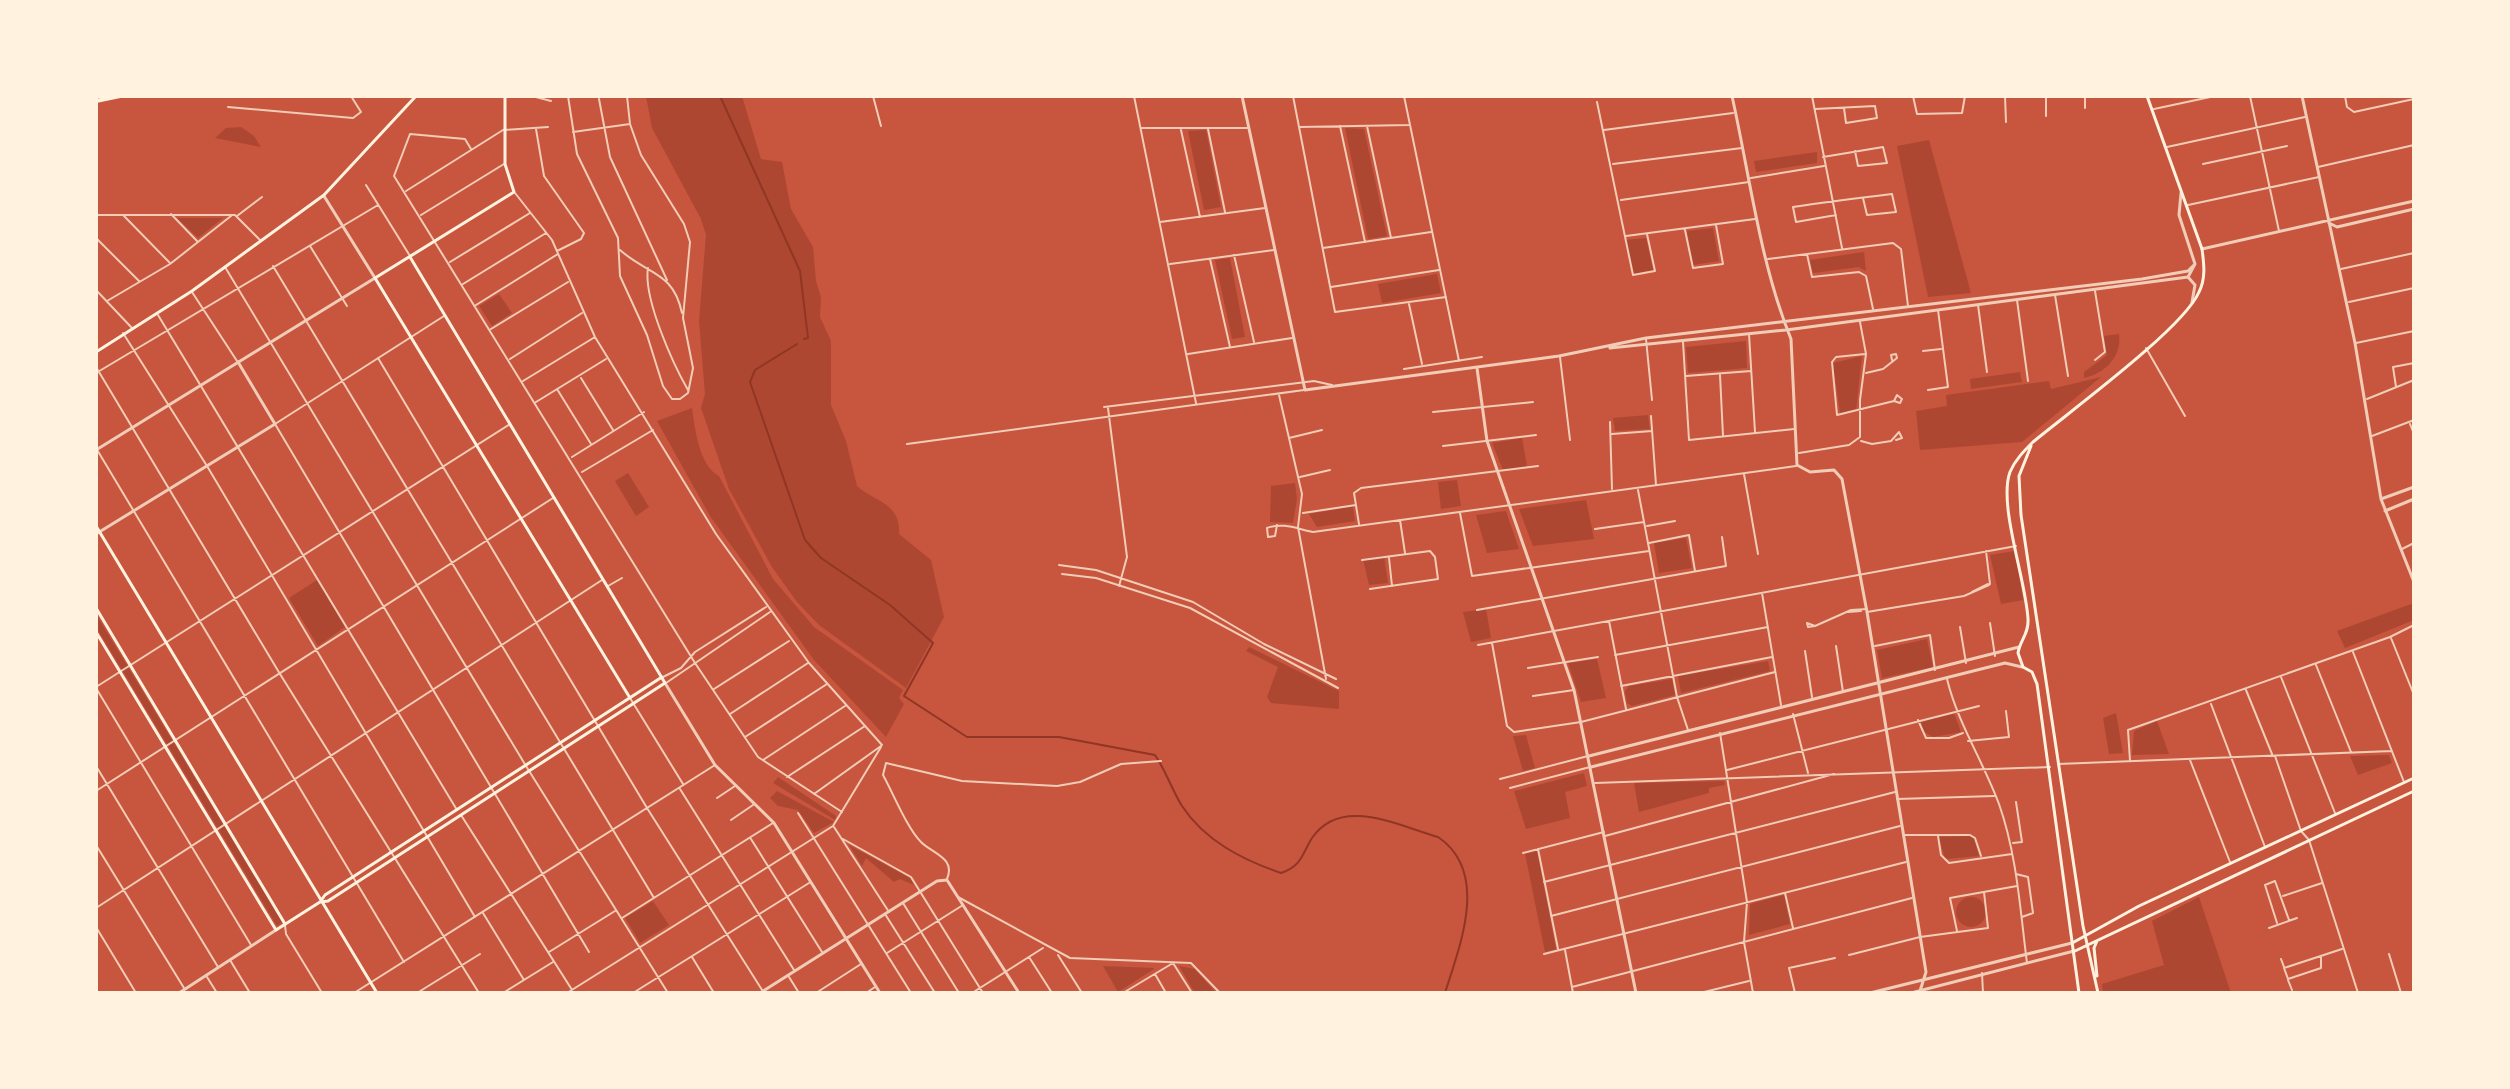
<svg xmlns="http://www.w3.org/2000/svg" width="2510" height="1089" viewBox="0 0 2510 1089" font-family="'DM Sans',sans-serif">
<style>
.green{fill:#ae4732}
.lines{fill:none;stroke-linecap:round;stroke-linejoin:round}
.stream{stroke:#8f3625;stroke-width:2}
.minor{stroke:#f1ccb7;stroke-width:2}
.tertiary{stroke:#f1ccb7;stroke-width:3}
.secondary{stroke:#fff3e0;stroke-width:3}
.primary{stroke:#fff3e0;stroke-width:4}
</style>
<rect width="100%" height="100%" fill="#c8553d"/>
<path class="green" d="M646 96H742L761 159 782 162 791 209 813 247 816 281 821 297 820 317 831 341V405L846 441 857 486C875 502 901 503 899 534L931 560 944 617 906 688 819 625 797 602 772 567 729 489 701 408 705 394 699 321 706 235 701 219 652 128Z
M241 127 254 136 261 147 215 138 226 128Z
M1345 128 1364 129 1387 236 1368 239Z
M1206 130 1221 207 1204 210 1188 131Z
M1929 140 1971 293 1928 297 1897 146Z
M1817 152V163L1756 172 1754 161Z
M177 218H223L198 238Z
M1713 228 1719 261 1693 265 1687 231Z
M1646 238 1653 270 1633 274 1625 240Z
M1864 252 1866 271 1859 267 1813 273 1810 260Z
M1230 258 1245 337 1232 339 1215 260Z
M1437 274 1441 293 1382 303 1378 284Z
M499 294 512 313 492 326 479 306Z
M2119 334C2122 356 2106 373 2084 378V372L2107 355 2104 336Z
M1746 341 1747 368 1688 373 1686 347Z
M1862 356 1856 411 1840 413 1833 363Z
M2020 372 2022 382 1971 389 1970 379Z
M2101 377 2022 442 1920 450 1916 411 1947 406 1946 395 2049 381 2051 389Z
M692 408C695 428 699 466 719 476L773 579 814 627 903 690 899 698 904 704 886 737 814 660 710 516 657 421Z
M1648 415 1650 429 1615 431 1613 418Z
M1522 438 1527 466 1503 470 1492 443Z
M628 473 649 507 636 516 615 481Z
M1457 480 1461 506 1441 509 1438 482Z
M1295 483 1297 499 1293 523 1270 522 1271 486Z
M1586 500 1594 539 1533 546 1519 509Z
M1353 506 1355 521 1317 527 1309 514Z
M1506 511 1519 549 1487 553 1476 515Z
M1686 538 1692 568 1659 573 1654 543Z
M2015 551 2023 600 2001 604 1990 555Z
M1384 556 1388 583 1369 585 1363 559Z
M317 580 345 627 318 646 289 598Z
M2414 603V620L2345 648 2337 631Z
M1486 609 1491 638 1471 642 1463 612Z
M96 614 282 922 277 926 96 627Z
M1927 639 1933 667 1882 678 1877 650Z
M1249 647 1339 691V709L1271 703 1267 697 1278 667 1246 651Z
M1597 659 1606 698 1581 702 1568 663Z
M1768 661 1770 671 1681 693 1678 676Z
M1672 679 1675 695 1632 706 1627 703 1625 691 1629 686Z
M1954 713 1961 732 1933 737 1923 731 1921 722Z
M2116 713 2123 753 2109 754 2103 718Z
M2157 721 2169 754 2132 755 2134 731Z
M1526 735 1535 768 1523 771 1513 736Z
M2389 755 2392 763 2358 775 2350 756Z
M1584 773 1587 786 1565 792 1570 818 1526 829 1514 791Z
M778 777 836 816 835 820 773 783Z
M1724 781 1725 785 1709 788V793L1639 812 1634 783Z
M777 791 834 822 814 833 798 810 778 806 770 798Z
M1969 836 1974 839 1979 856 1945 859 1939 837Z
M849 845 910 878 914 885 900 879 894 882 866 858 862 866Z
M1537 851 1556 949 1545 952 1525 854Z
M1784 895 1790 924 1749 935 1750 904Z
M1956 912a15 15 0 1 1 30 0a15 15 0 1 1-30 0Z
M2199 897 2231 993H2103L2102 984 2164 965 2152 921Z
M653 901 669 925 640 943 625 918Z
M1103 966 1154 968V969L1118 992Z
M1179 966 1195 969 1216 993H1195Z"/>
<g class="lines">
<path class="stream" d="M720 96 800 271 808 338 804 339
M797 344 755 370 750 382 805 540 821 558 890 605 933 643 904 696 967 737H1059L1155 755C1166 771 1172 790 1182 806 1205 841 1243 860 1281 873 1302 866 1302 854 1312 838 1341 795 1399 826 1438 837 1490 872 1460 945 1445 993"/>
<path class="minor" d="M532 96 551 101
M568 96 577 154 618 238 620 276 647 335 663 386 672 399H680L688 393 693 368 683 318 690 242 684 224 641 155 630 124 627 96
M873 96 881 126
M1134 96 1196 403
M1293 96 1335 312 1446 297
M1404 96 1459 361
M1812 96 1842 248
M1913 96 1917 114 1962 113 1965 96
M2005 96 2006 122
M2046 96V116
M2085 96V108
M2250 96 2279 231
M2345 96 2347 107 2354 112 2414 99
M599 99 610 157 667 280
M1597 102 1633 275 1655 271 1647 234
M228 107 353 118 361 112 351 96
M1815 109 1875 106 1877 118 1846 123 1844 108
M2154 109 2215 96
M1340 126 1365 242
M1367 126 1391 238
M1300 127 1409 125
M1142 128H1247
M536 129 544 176 584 233 581 239 557 251
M1208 129 1225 212
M1181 130 1200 217
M1604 130 1733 113
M573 132 630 124
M2167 147 2305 117
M471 149 465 139 410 134 394 176 695 663 758 757 842 812
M1823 157 1883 147 1887 163 1858 166 1855 151
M1613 164 1742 148
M2203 164 2287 146
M2318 167 2414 145
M1751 178 1824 166
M366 185 410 256
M406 191 503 130 548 127
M515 193 552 240 595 337 716 534 809 663 882 745
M1621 200 1749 182
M2188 205 2319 177
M171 214 197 241
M96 215H235L260 240
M421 215 504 164
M1836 215 1796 222 1793 207C1826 202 1859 198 1892 194L1896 212 1867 215 1863 198
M124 216 170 263
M237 216 262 197
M1160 222 1265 208
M1685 230 1693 268 1723 264 1716 225
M1626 236 1755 219
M96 238 139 281
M310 246 347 306
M1323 248 1431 232
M620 250C648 275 673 271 682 313
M1807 254 1812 277 1859 272 1866 276 1873 309
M1234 255 1254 342
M1210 259 1230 347
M1768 259 1893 243 1901 249 1908 306
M450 262 530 213
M1170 264 1274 250
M273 266 654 898
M225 267 526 766 668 993
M648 268C643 298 673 364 688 390
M2341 269 2414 253
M463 284 546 233
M1331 287 1439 270
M96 290 132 328
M192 292 237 361
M2055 295 2068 376
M2017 300 2028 381
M107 301 170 264 231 216
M2349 302 2414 288
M1409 304 1422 364
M476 305 558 254
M1978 305 1987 372
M158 315 457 810
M444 316 275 424 589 952
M491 329 568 282
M123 333 207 466 475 917
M1749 334 1755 432
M1646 339 1652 400
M1683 342 1689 440 1794 429
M2356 343 2414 331
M2146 348 2185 416
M1923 351 1941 349
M1188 354 1292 338
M1865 354 1836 357 1832 362 1837 415 1894 401 1900 403 1902 399 1897 395 1894 401
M1560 357 1570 440
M378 358 647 808 764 993
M510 359 582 313
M2095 360 2105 352 2095 291
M96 367 280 674 479 993
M1404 369 1482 357
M96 373 378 205
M1866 373 1883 369 1897 358 1896 354 1891 355 1892 360
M1720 375 1723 436
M1686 376 1751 371
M581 378 613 430
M523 381 595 337
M2396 387 2393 367 2414 363
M557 389 591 444
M1928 390 1948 387 1938 310
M1279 395 1302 494 1298 527 1326 679
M2367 399 2414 380
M536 402 606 359
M1104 407 1314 381 1332 385
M1108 408 1127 557 1119 586
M1433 412 1533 402
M1651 416 1656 485
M1610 422 1612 489
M2410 424 2414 434
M1612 434 1652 431
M2372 436 2414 420
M1289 438 1322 430
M1861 441 1872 444 1891 441 1899 432 1902 438 1896 440
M907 444 1304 390
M1443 446 1536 435
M96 448 404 962
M1799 453 1849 445 1860 437V400L1866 354 1860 322
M572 457 644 412
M582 472 653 430
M1744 474 1758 554
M1300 477 1330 470
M1638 490 1677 697 1688 730
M1303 513 1356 505
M1460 513 1472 576 1649 551
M1400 520 1405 553
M1359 524 1354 493 1361 488 1538 466
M1277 525 1275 536 1268 537 1267 528C1284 522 1297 529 1313 532L1796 466
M1647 526 1675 521
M1595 529 1644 522
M1649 543 1689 535 1695 571
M2402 549 2414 543
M1986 551 1990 584
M1389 558 1392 586
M1362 560 1430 551 1435 557 1438 579 1370 589
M1059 565 1096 570 1193 602 1264 644 1336 679
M1062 574 1096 578 1190 608 1338 688
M608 586 622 578
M1972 592 1988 584
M1762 593 1781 705
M1477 610 1726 566 1722 537
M1848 612 1861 611
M1867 612 1964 596 1989 585
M1609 621 1626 709
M1990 623 1995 656
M1815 626 1808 627 1807 623 1815 626 1851 610 1867 609
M1960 627 1966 663
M2391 638 2414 695
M1492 643 1507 726 1514 732 1581 722 1775 672
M1478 645 2016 546
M1836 646 1843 692
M1875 646 1930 635 1935 670
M1805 651 1812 697
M2353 652 2404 782
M1615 655 1768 627
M2316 665 2351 752
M1528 668 1598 657
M663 677 681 668 695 652 766 607
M2281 677 2335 813
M1947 679C1958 724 1983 761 1999 804 2017 855 2020 909 2027 963
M666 683 770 612
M1621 686 1772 657
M96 687 510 424
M96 688 251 945
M714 689 789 641
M2246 690 2272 754
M1533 696 1574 690
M630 698 683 784
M2211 704 2265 847
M730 714 808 663
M1793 714 1808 773
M1918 720 1926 738H1949L1963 733
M1720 733 1747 902 1744 942 1753 993
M745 737 827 684
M1968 741 2009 737 2006 711
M2275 756 2301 831 2309 840 2358 993
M763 760 845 706
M2190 760 2230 862
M2130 761 2128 730 2390 637 2414 625
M2058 764 2392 751
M96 766 218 967
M1727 770 1979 706
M787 777 865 726
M1500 779 1588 756
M1595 783 2050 767
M1510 788 1590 767
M680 789 794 970
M96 791 553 498
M814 794 881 746
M717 798 735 786
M1897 799 1994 796
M798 813 911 993
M461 815 574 993
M731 820 753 805
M834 827 889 912
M1905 835H1970L1975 838 1981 856
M1605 836 1834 774
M1938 836 1941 855 1949 863 2012 854
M751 839 822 952
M843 839 911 877 983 993
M2013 843 2022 842 2016 802
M96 845 184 988
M1538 849 1558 949
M1523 853 1604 832
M2016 874 2028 877 2033 913 2022 917
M947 879C956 858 933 854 921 842 907 828 893 793 883 775L886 763 962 781 1057 786 1080 782 1121 764 1161 761
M1544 882 1895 792
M1785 893 1793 928
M2283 896 2322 883
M958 897 1070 958 1191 963 1220 993
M903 903 959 993
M96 908 602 580
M483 913 524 980
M885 914 935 993
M1551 916 1900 826
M622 918 773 823
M2277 923 2265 885 2275 881 2289 920
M285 925 286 934 322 993
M96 927 136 993
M2269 928 2297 918
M1957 931 1950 898 2017 886
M1565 950 1573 993
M549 952 615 911
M887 953 963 905
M1544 954 1906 862
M2389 954 2401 993
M1058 955 1082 993
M1849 955 1920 937 1988 928 1984 892
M2321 956V968L2288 979 2284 968 2342 949
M692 957 714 993
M1029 957 1052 993
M2281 959 2284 967
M230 960 250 993
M1982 973 1983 993
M1155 974 1166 993
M207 977 217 993
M789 977 799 993
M2288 980 2292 990
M1572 987 1912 898
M354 993 715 765
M417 993 480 954
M503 993 553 962
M567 993 833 826 881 747
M633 993 809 883
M816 993 861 964
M866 993 875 987
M972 993 1043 948
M1123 993 1173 963 1192 993
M1700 993 1749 981
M1795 993 1789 968 1835 958"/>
<path class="tertiary" d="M1242 96 1305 390 1559 356 1646 338 2142 279 2188 271 2195 264
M1732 96C1750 177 1760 263 1791 339L1797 465 1810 472 1834 470 1842 479 1867 612 1926 972 1920 991
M2302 96 2355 343 2381 499 2414 582
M2181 193 2179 215 2195 264 2188 277
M2329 223 2337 227 2414 209
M2202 249 2414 201
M2188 277 2195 285 2192 302
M1610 348 1786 330 2188 277
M1477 368 1487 441 1574 690 1636 993
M96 450 375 278 324 196
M2381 499 2414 487
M2385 511 2414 499
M96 534 275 424 238 362
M665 683 715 765 774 823 880 993
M1589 756 2019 647
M1591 767 2005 663 2022 667
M179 993 276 930
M760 993 937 881 947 880 1019 993
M1870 993 2072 943
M1911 993 2074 951"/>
<path class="secondary" d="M505 96V164L514 192 375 278 630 698
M96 352 192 291 324 195 416 96
M2031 446 2019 476 2021 515 2083 926 2098 993
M96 526 377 993
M96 608 285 924
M96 632 276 930 320 902 325 895 662 677
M320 902 328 901 665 683 410 257
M2097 941 2094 948 2097 976
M2074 942 2139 906 2414 778
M2075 951 2414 791
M2079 993 2037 684 2032 672 2023 667 2018 653C2020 640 2029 634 2028 619 2026 580 1998 505 2010 472 2015 460 2024 451 2033 442 2069 412 2183 329 2199 292 2206 278 2204 264 2202 249L2147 96"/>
<path class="primary" d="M96 101 120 96"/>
</g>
<rect width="2510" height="1089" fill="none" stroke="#fff3e0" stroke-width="196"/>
</svg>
